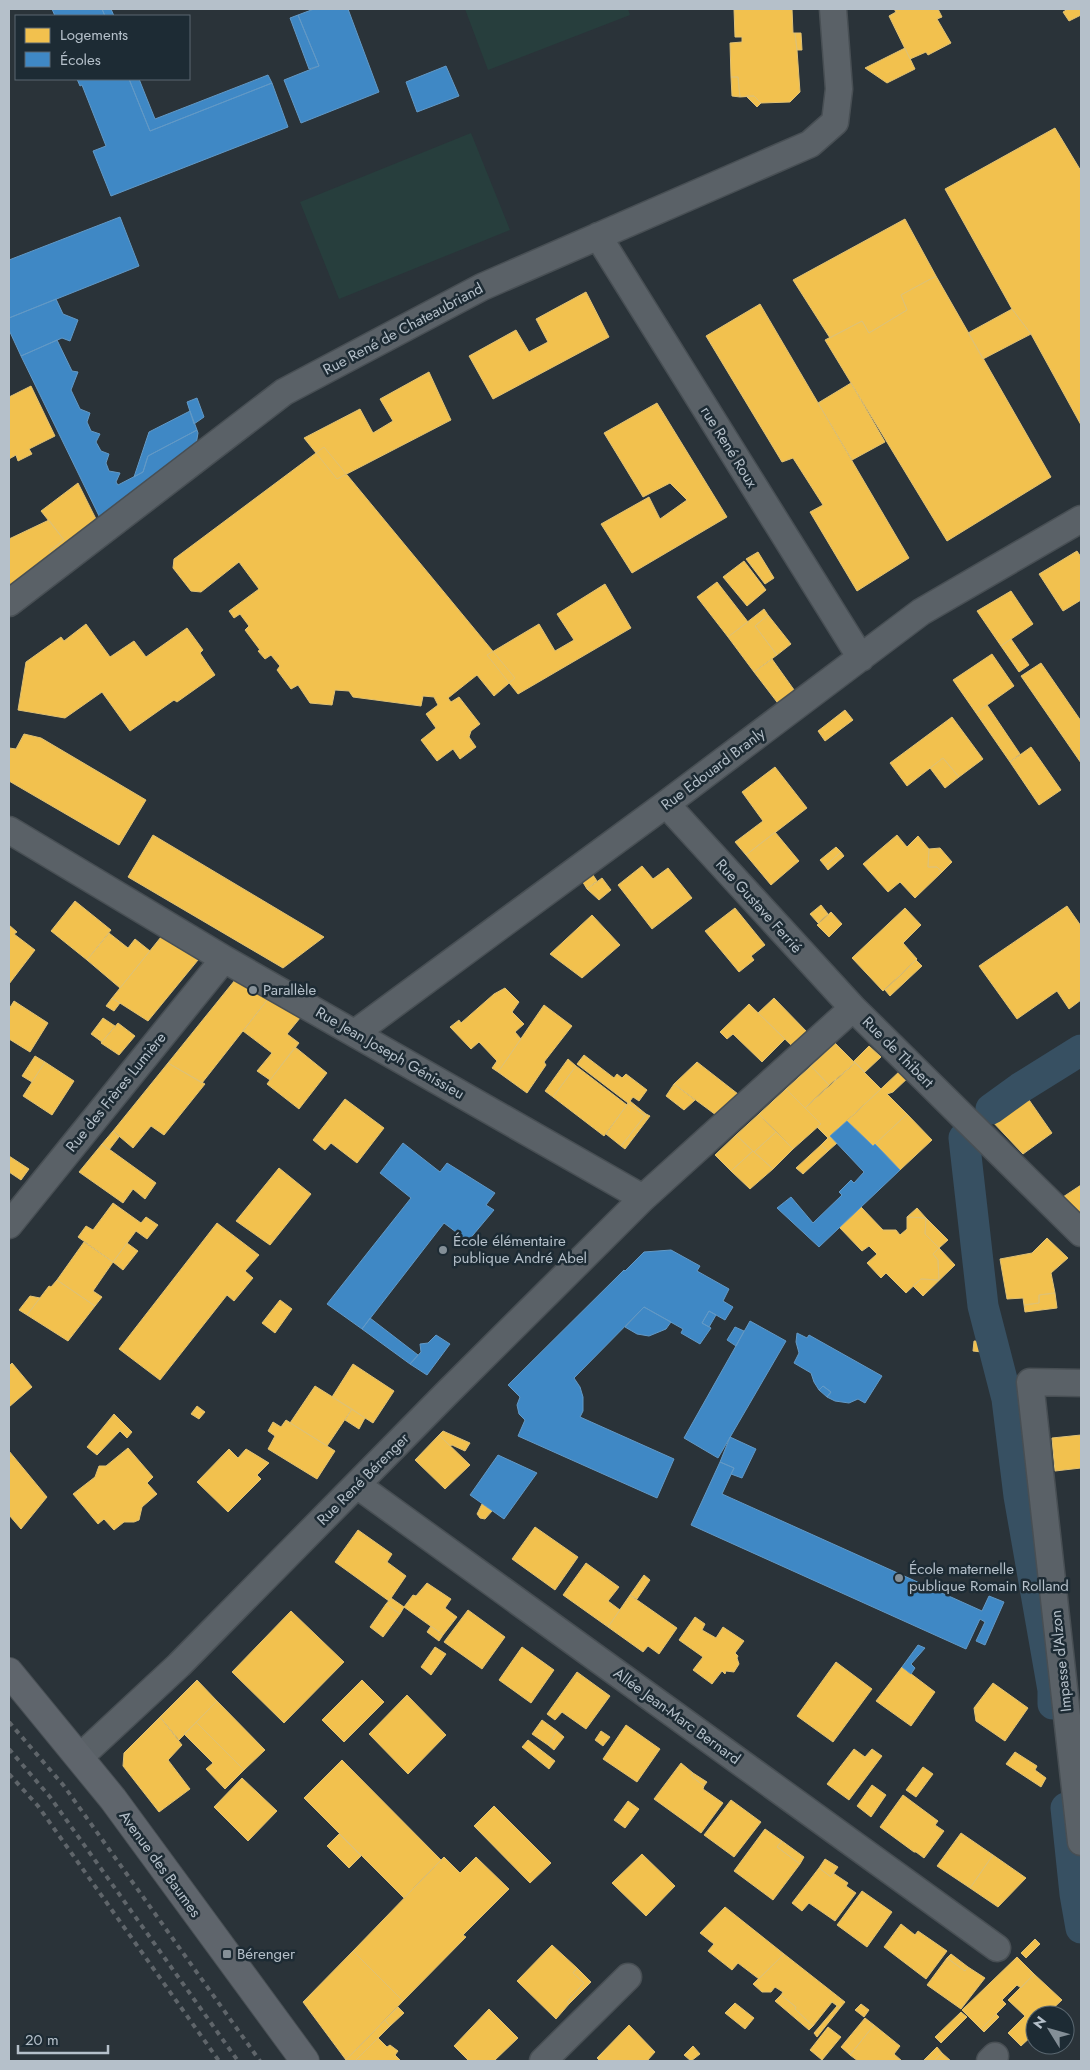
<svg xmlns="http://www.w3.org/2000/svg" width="1090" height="2070" viewBox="0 0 1090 2070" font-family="Jost,sans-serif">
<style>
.green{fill:#273e3d}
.homes{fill:#f2c14e;stroke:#e0c173}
.schools{fill:#3f88c5;stroke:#6299c6}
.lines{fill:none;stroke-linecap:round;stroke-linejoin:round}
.canal{stroke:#375062;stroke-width:31}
.street-casing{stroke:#484f54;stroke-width:29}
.secondary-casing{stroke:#484f54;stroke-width:30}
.street{stroke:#5a6167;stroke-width:26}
.secondary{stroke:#5f656c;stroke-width:28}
.rail{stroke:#5f656a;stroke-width:4;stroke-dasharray:5 5;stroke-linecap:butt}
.poi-dot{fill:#848f97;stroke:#1d2b34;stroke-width:2}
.labels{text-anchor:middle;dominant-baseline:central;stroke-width:5;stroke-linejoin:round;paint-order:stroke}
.street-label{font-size:15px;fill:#b5c0ca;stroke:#1d2b34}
.poi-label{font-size:15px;fill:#b5c0ca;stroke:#1d2b34;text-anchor:start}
</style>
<rect width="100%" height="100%" fill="#2a3339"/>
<path class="green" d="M465 9H628L630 15 488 70Z
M471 133 510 230 339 299 300 202Z"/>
<path class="homes" d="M734 9H792L793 33H795L797 50 800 92 790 102 761 103 754 96 740 97 738 77H731L730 43 742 42V37H735Z
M894 9H938L942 17 937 19 951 43 928 55 926 52 910 59 889 16 896 12Z
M1068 9H1080L1081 15 1069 21 1063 12Z
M795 33H801L802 50H797Z
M905 48 915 69 887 83 865 68Z
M731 77H738L740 97 732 96Z
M746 96H754L761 103 757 107Z
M1055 128 1081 171V425L1031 334 1012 309 945 189Z
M905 219 936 276 901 295 907 310 869 333 862 321 830 338 793 280Z
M936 276 1051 477 947 541 825 340 862 321 869 333 907 310 901 295Z
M586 292 609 337 493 399 469 356 516 330 529 352 548 342 536 319Z
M760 304 909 558 857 591 810 512 823 505 793 458 782 462 706 336Z
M1012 309 1031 334 983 359 968 333Z
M429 372 451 420 337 479 304 438 360 409 373 433 393 421 380 399Z
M851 383 885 442 852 460 818 403Z
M31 386 55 436 29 449 32 454 18 461 16 455 9 459V397Z
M657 403 727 517 632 573 601 524 649 497 660 519 687 500 670 483 643 497 604 433Z
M324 447 515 678 494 696 477 675 448 698 451 702 459 697 480 724 471 731 469 737 476 747 460 759 453 749 437 761 421 740 436 728 426 714 438 705 434 697 423 696 421 706 353 697 349 691 335 690 332 705 310 703 298 685 291 689 277 670 280 666 271 655 265 659 258 651 260 650 245 630 249 626 240 614 234 618 229 611 259 589 239 562 201 592 191 591 173 568 174 559Z
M78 483 98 523 54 556 49 551 64 540 41 511Z
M49 520 64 540 49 551 54 556 9 590V539Z
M1077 551 1081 557V600L1063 611 1039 574Z
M758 552 774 578 765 584 746 559Z
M744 561 766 590 747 606 723 577Z
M717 582 748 622 728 637 697 597Z
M605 584 631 628 518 694 487 655 539 624 555 651 574 640 557 614Z
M1011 591 1033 624 1001 646 977 611Z
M764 609 768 615 755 626 777 655 754 672 728 637Z
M768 615 791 644 777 655 755 626Z
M86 624 110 657 134 641 146 657 187 628 203 650 200 653 215 675 177 702 174 700 130 731 102 692 65 718 18 710 26 662 61 637 64 641Z
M1011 639 1029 665 1019 672 1001 646Z
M992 654 1014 686 976 713 953 680Z
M772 659 797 694 780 706 754 672Z
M1041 663 1081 721V763L1021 676Z
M987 705 1020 754 1010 762 976 713Z
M845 710 853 720 825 741 818 731Z
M952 717 983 759 959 777 943 758 907 786 890 763Z
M24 734 41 738 146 800 119 845 9 781V748L16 749Z
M1031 747 1061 790 1039 805 1010 762Z
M943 758 959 777 945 788 930 768Z
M775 767 807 808 746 855 735 842 763 821 742 792Z
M775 832 799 861 771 885 746 855Z
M153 835 324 937 283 968 128 877Z
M897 835 907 847 918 836 929 849 928 867H937L942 872 915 898 900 882 888 892 863 864Z
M836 847 841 852 825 866 820 860Z
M940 848 952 862 942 872 937 867H928L929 849Z
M841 852 844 856 828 870 825 866Z
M642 866 653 879 668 868 692 898 652 929 618 885Z
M591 872 597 881 587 889 581 879Z
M602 878 611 890 599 900 587 889Z
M75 901 111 930 87 960 51 931Z
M821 905 828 914 818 923 810 914Z
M1067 906 1081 926V1000L1069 1009 1057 991 1017 1019 979 966Z
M735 908 765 945 751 956 754 960 739 972 705 931Z
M905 908 921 925 903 943 917 959 883 991 852 958Z
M831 912 842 924 829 937 817 925Z
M592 915 620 945 582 978 550 954Z
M9 925 17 932 14 934 35 950 9 984Z
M109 933 128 948 135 939 150 951 120 988 87 960Z
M161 937 198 960 148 1021 112 998Z
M916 960 922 966 890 996 885 990Z
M235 980 268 999 202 1083 168 1063Z
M505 988 519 1002 512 1012 524 1024 515 1032 521 1039 498 1072 492 1068 497 1061 479 1042 471 1049 450 1027 459 1020 461 1023 494 994Z
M112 998 120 1003 114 1011 106 1006Z
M774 998 807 1032 792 1046 758 1013Z
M268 999 300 1018 287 1034 299 1043 270 1080 257 1071 272 1053 243 1031Z
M14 1001 48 1023 30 1052 9 1039V1009Z
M749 1004 785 1039 762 1062 733 1034 727 1039 720 1032Z
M544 1005 572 1026 544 1062 546 1065 527 1093 498 1072Z
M103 1018 115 1026 102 1042 91 1034Z
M118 1023 135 1036 119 1055 101 1043Z
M835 1043 855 1063 829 1085 811 1066Z
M869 1046 881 1057 865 1072 854 1061Z
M295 1047 327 1073 299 1109 267 1084Z
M584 1055 614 1078 617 1074 622 1078 626 1074 647 1090 639 1101 633 1097 630 1101 646 1114 645 1116 577 1064Z
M35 1056 45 1062 32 1082 22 1076Z
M568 1059 576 1066 553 1097 545 1091Z
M45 1062 74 1081 52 1115 23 1096Z
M697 1062 738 1094 716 1115 674 1084Z
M168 1063 205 1084 164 1135 151 1126 133 1148 113 1131Z
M855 1063 881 1089 828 1138 817 1127 821 1124 805 1108Z
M576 1066 627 1105 604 1136 553 1097Z
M811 1066 829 1085 805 1108 786 1089Z
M902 1069 910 1076 893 1092 887 1094 907 1114 873 1146 847 1121Z
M674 1084 695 1100 684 1110 666 1096Z
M786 1089 821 1124 793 1149 759 1114Z
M1027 1097 1052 1133 1023 1154 990 1119Z
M345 1099 384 1128 357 1163 331 1143 325 1150 313 1140Z
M628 1103 645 1116 621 1146 606 1134Z
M646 1114 650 1116 625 1149 621 1146Z
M759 1114 776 1132 754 1152 736 1135Z
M907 1114 932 1140 900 1170 875 1144Z
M113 1131 119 1137 109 1150 102 1144Z
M776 1132 793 1149 773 1169 754 1152Z
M736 1135 753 1151 731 1171 715 1155Z
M830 1136 837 1143 828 1151 821 1145Z
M102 1144 156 1183 145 1199 133 1189 123 1203 79 1172Z
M821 1145 828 1151 803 1174 796 1168Z
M753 1151 773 1169 750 1189 731 1171Z
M9 1156 29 1169 21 1180 9 1172Z
M279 1168 311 1194 270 1245 236 1221Z
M1081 1185V1216L1063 1197Z
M113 1203 141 1223 146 1217 158 1225 147 1239 136 1231 113 1262 78 1237 86 1226 93 1230Z
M861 1207 883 1230H896L900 1235 907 1229V1217L926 1218 925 1234 939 1248 933 1254 938 1260 939 1280 921 1279 906 1293 886 1273 881 1278 867 1263 877 1254 869 1246 862 1251 839 1227Z
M917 1208 926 1218 907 1217Z
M926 1218 948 1240 939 1248 925 1234Z
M217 1223 259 1255 245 1271 253 1278 234 1301 227 1295 160 1380 119 1349Z
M1047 1238 1068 1258 1051 1273 1055 1293 1039 1295V1303L1024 1305 1023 1298 1007 1299 1000 1259 1032 1253Z
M84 1242 113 1262 93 1291 102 1297 95 1306 57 1280Z
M127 1243 138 1251 123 1270 113 1262Z
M939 1248 955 1265 923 1296 913 1286 921 1279 939 1280 938 1260 933 1254Z
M57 1280 95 1306 68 1341 27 1315 49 1286 51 1287Z
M1055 1293 1057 1308 1025 1312 1024 1305 1039 1303V1295Z
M30 1296 40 1298 27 1315 19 1310Z
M280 1300 292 1309 275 1333 262 1323Z
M974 1341 989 1342 990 1353 973 1351Z
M12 1363 32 1387 9 1407V1366Z
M353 1364 394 1391 373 1423 332 1397Z
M315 1386 352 1409 327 1446 290 1423Z
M197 1406 205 1412 199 1419 191 1414Z
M352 1409 365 1418 359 1429 345 1420Z
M114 1414 132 1432 127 1438 120 1431 97 1455 87 1447Z
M286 1420 335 1451 317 1479 268 1449 275 1436 268 1431 273 1422 281 1427Z
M443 1431 470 1443 465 1451 452 1445 450 1446 439 1435Z
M439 1435 470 1465 445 1489 415 1460Z
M1081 1435V1468L1055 1471 1052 1438Z
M128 1448 153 1477 147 1483 157 1494 142 1507 139 1520 134 1522H124L114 1530 104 1519 98 1524 73 1494 95 1477 99 1466H106Z
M229 1449 238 1458 246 1449 269 1463 257 1475 261 1479 228 1512 197 1482Z
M9 1451 47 1497 21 1529 9 1515Z
M482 1504 492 1511 485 1519 480 1518 477 1514Z
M535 1527 578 1557 555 1590 512 1559Z
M358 1530 392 1554 387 1562 406 1576 389 1601 335 1562Z
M586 1563 619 1587 608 1601 620 1610 608 1627 563 1595Z
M644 1575 650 1580 637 1599 630 1595Z
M427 1583 451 1599 445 1608 457 1617 443 1635 404 1607 413 1595 416 1596Z
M630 1595 677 1628 659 1654 648 1646 643 1652 608 1627Z
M391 1598 404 1607 400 1614 386 1604Z
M386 1604 400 1614 383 1637 370 1627Z
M468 1610 505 1637 482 1669 444 1642Z
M291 1611 344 1662 284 1723 232 1672Z
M695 1617 705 1624 702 1630 716 1638 723 1627 744 1641 735 1653 738 1656 737 1658 739 1664 734 1672 726 1671 725 1674 722 1671 712 1684 693 1670 703 1657 679 1640Z
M431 1626 443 1635 439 1641 427 1632Z
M435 1647 446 1654 431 1675 421 1667Z
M522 1647 554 1670 531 1703 499 1680Z
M836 1662 872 1689 833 1742 797 1716Z
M902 1667 935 1692 911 1726 876 1701Z
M577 1672 610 1696 586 1729 562 1712 555 1720 547 1714Z
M197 1680 217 1701 179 1740 160 1717Z
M362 1680 384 1702 344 1742 322 1720Z
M993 1683 1028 1708 1005 1741 976 1721 974 1708Z
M407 1695 446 1735 408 1774 369 1734Z
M217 1701 265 1750 244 1770 196 1722Z
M160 1717 182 1745 168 1760 190 1789 159 1812 123 1766 124 1753Z
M542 1720 557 1731 548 1745 532 1734Z
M196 1722 244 1770 225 1789 206 1769 213 1763 184 1734Z
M626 1725 660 1749 637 1782 603 1759Z
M557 1731 564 1737 554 1750 548 1745Z
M601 1731 610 1737 603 1746 595 1740Z
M528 1740 555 1761 549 1769 522 1747Z
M854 1749 865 1757 872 1749 882 1756 849 1800 827 1784Z
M1015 1752 1037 1766 1035 1770 1046 1778 1041 1787 1006 1764Z
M342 1760 441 1860 404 1898 304 1798Z
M681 1763 693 1773 691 1776 704 1786 703 1789 723 1803 701 1833 654 1799Z
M923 1767 933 1774 916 1797 906 1790Z
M693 1773 707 1782 704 1786 691 1776Z
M242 1778 277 1811 248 1841 214 1807Z
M872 1785 886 1795 871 1817 857 1806Z
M903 1795 938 1821 935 1825 944 1831 924 1858 916 1852H914L880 1827Z
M731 1800 761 1822 734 1857 704 1835Z
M628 1801 639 1809 625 1828 614 1820Z
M494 1806 551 1863 530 1883 474 1826Z
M765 1829 782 1841 777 1847 800 1864 773 1900 734 1871Z
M961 1833 993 1855 970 1888 937 1866Z
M339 1834 361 1856 349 1868 327 1846Z
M782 1841 804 1857 800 1864 777 1847Z
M642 1854 675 1886 646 1916 612 1883Z
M993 1855 1026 1878 998 1907 970 1888Z
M444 1857 460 1873 476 1857 509 1889 463 1935 466 1937 403 2001 353 1951Z
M825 1859 838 1867 831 1877 819 1868Z
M819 1868 831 1877 833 1873 848 1883 846 1886 856 1893 835 1921 809 1903 802 1911 792 1903Z
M862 1891 892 1912 867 1947 837 1925Z
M725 1907 784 1954 759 1979 738 1963 732 1970 708 1951 714 1944 700 1933Z
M901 1924 915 1935 918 1931 947 1951 926 1979 884 1947Z
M1035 1939 1040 1944 1026 1958 1021 1953Z
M552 1945 577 1968 573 1973 584 1983 567 2002 569 2004 556 2019 517 1981Z
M353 1951 403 2001 346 2060 303 2002Z
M784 1954 845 2002 840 2008 832 2002 813 2026 795 2009 796 2007 781 1995 783 1992 775 1987 771 1992H762L753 1984Z
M951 1954 968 1967 965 1971 947 1958Z
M1017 1957 1034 1974 1021 1988 1017 1985 1002 2000 1006 2004 981 2029 962 2010Z
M947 1958 965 1971 968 1967 985 1978 961 2009 927 1985Z
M577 1968 591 1982 569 2004 567 2002 584 1983 573 1973Z
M1034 1974 1062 2000 1046 2015H1035V2033L1021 2046 1008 2033 1025 2016 1008 2000Z
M781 1995 796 2007 795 2009 813 2026 809 2030 775 2001Z
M735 2003 754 2018 745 2029 725 2013Z
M861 2004 869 2010 864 2017 855 2010Z
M837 2006 840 2008 817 2037 814 2033Z
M398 2007 404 2013 390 2026 385 2020Z
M489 2009 518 2038 494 2061H469L454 2046Z
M961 2012 967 2017 941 2043 935 2037Z
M996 2014 999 2017 984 2032 981 2029Z
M865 2018 874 2025 850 2055 841 2047Z
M385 2020 390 2026 355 2061H347L346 2060Z
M629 2025 655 2052 647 2061H600L597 2058Z
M874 2025 900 2046 894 2054 902 2061H858L850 2055Z
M828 2027 841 2037 822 2060 810 2050Z
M378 2038 387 2047 390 2045 398 2051 395 2055 401 2061H355Z
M693 2046 700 2054 691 2061 684 2055Z
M937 2047 942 2053 934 2061H923Z
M942 2053 951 2061H934Z"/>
<path class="schools" d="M52 9H102L105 16H55Z
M102 9H111L114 16H105Z
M314 9H348L379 92 301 123 284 80 319 66 298 15Z
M298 15 319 66 309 69 290 18Z
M446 66 459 96 417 112 406 82Z
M268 75 272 83 150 131 129 79H139L155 119Z
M77 79H129L150 131 272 83 288 127 111 196 93 151 106 146 82 85 80 86Z
M120 217 139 266 9 318V260Z
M56 299 63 314 78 320 70 341 62 338 21 356 9 330V318Z
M57 340 72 371 78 372 71 390 80 409 90 413 87 422 91 431 100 434 96 442 101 451 109 454 106 463 109 471 120 473 116 482 118 485 143 472 148 456 197 430 198 433 195 451 101 520 21 356Z
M197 398 204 417 194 424 187 402Z
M190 411 197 430 148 456 143 472 134 477 149 432Z
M847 1121 873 1146 875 1144 900 1170 819 1247 777 1208 791 1197 813 1223 842 1195 839 1192 851 1180 854 1183 864 1172 830 1136Z
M403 1143 440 1172 447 1163 495 1193 486 1205 494 1210 468 1241 444 1223 362 1329 327 1304 411 1198 380 1173Z
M671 1250 700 1266 697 1271 729 1289 723 1301 733 1307 725 1320 709 1311 702 1323 711 1328 700 1344 681 1333 683 1329 644 1307 574 1378 580 1387 583 1397V1411L580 1417 674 1459 657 1498 518 1436 525 1420 519 1414 517 1405 520 1397 508 1385 624 1270 625 1271 644 1252Z
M644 1307 671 1322 666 1329 649 1336 637 1334 625 1327Z
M709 1311 716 1315 709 1327 702 1323Z
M370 1318 418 1355 410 1364 362 1329Z
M750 1321 786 1341 718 1458 684 1438Z
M735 1327 744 1331 736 1346 727 1340Z
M797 1333 807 1338 809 1335 882 1376 865 1403 858 1399 849 1403 835 1401 827 1397 831 1392 823 1386 819 1390 814 1382 811 1373 794 1363 799 1353 796 1342Z
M436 1335 450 1344 427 1375 410 1364 421 1352 420 1344 428 1343Z
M823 1386 831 1392 827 1397 819 1390Z
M730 1437 756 1449 742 1478 731 1474 734 1468 720 1462Z
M498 1455 537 1473 504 1519 470 1495Z
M720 1462 734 1468 722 1494 982 1611 989 1596 1004 1602 985 1645 976 1641 985 1622 980 1619 966 1649 691 1525Z
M918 1645 925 1648 911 1664 915 1668 911 1674 902 1667Z"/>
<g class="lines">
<path class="canal" d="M991 1109 1020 1088 1081 1050
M964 1138 983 1306 1007 1399 1019 1496 1053 1690V1704
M1066 1808 1075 1894 1081 1928"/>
<g class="street-casing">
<path id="street" d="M598 236 861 658
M9 603 284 392 482 287 810 144 835 122 839 89 833 9
M666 804 853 1008 1081 1233
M9 830 224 959 643 1198
M355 1033 666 804 921 612 1081 519
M9 1225 224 959
M1081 1383 1030 1382 1081 1842
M357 1485 997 1948
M80 1757 179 1665 447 1393 643 1198 853 1008
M543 2061 628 1977
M990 2061 995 2056"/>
</g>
<g class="secondary-casing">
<path id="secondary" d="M9 1672 113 1799 305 2061"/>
</g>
<use href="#street" class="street"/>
<use href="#secondary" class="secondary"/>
<path class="rail" d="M9 1722 64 1786 260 2061
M9 1749 50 1797 238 2061
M9 1774 38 1806 219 2061"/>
</g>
<g class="poi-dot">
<circle cx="253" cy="990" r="5"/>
<circle cx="443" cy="1250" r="5"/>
<circle cx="899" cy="1578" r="5"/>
<rect x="222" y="1949" width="10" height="10" rx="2.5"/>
</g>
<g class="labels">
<g class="street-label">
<text transform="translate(403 329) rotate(-28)">Rue René de Chateaubriand</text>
<text transform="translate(729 447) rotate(58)">rue René Roux</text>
<text transform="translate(713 769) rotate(-37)">Rue Edouard Branly</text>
<text transform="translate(759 906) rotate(48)">Rue Gustave Ferrié</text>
<text transform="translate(898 1052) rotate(45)">Rue de Thibert</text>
<text transform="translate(390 1053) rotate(30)">Rue Jean Joseph Génissieu</text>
<text transform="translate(116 1092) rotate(-51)">Rue des Frères Lumière</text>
<text transform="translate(363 1479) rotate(-45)">Rue René Bérenger</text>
<text transform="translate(1061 1661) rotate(-96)">Impasse d'Alzon</text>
<text transform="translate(677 1716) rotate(36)">Allée Jean-Marc Bernard</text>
<text transform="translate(160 1864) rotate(54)">Avenue des Baumes</text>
</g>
<g class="poi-label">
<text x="263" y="990">Parallèle</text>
<text x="453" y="1241">École élémentaire<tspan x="453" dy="17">publique André Abel</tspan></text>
<text x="909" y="1569">École maternelle<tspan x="909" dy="17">publique Romain Rolland</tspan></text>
<text x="237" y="1954">Bérenger</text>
</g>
</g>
<rect width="1090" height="2070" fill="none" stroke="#b5c0ca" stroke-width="20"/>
<rect x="15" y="15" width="175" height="65" fill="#1d2b34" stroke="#5a6770"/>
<rect x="25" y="28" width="25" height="15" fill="#f2c14e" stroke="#5a6770"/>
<text x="60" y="40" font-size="15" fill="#b5c0ca">Logements</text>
<rect x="25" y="52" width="25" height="15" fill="#3f88c5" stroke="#5a6770"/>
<text x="60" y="65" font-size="15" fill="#b5c0ca">Écoles</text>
<g transform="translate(1050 2030) rotate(307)"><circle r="24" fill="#1d2b34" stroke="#5a6770"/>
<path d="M0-4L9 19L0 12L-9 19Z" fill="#848f97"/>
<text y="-8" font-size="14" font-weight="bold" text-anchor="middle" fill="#b5c0ca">N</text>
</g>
<path d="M18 2045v8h90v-8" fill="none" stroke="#b5c0ca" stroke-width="2.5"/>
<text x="25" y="2045" font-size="15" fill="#b5c0ca" stroke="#1d2b34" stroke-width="4" paint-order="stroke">20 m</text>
</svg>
